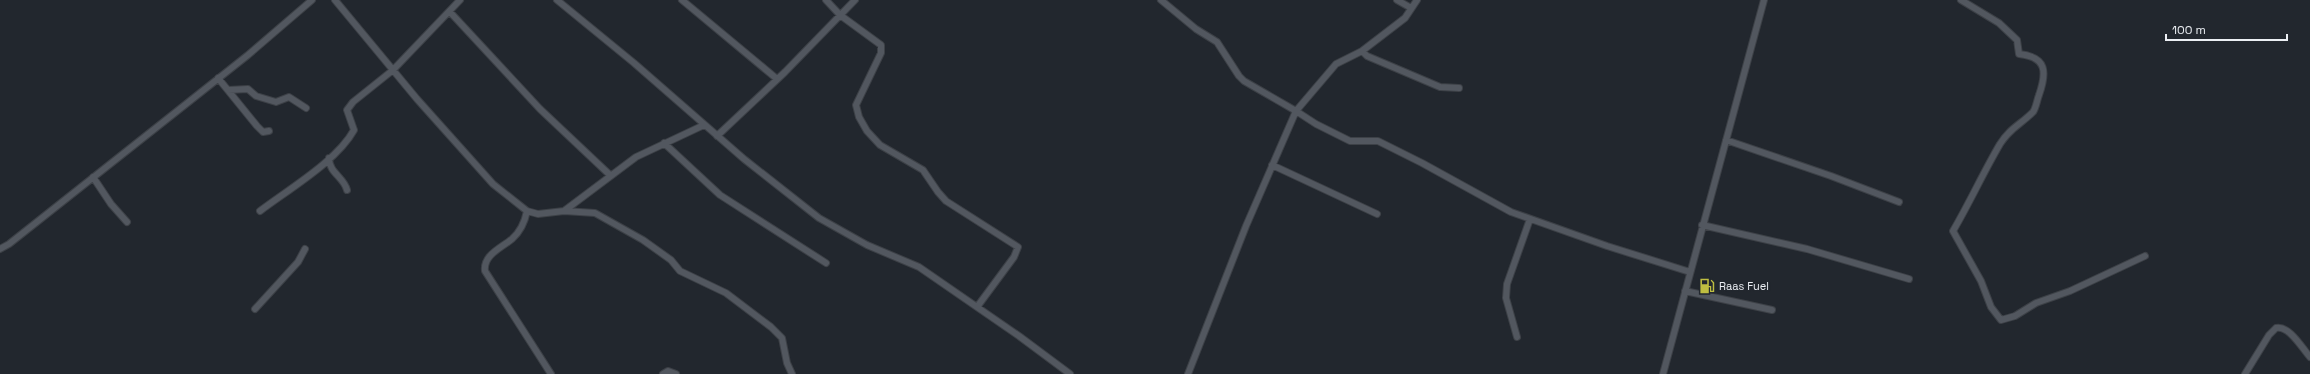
<svg xmlns="http://www.w3.org/2000/svg" width="2310" height="374" viewBox="0 0 2310 374" font-family="'Space Grotesk',sans-serif">
<style>
.lines{fill:none;stroke-linecap:round;stroke-linejoin:round}
.minor-casing{stroke:#3d4147;stroke-width:8}
.minor{stroke:#52575f;stroke-width:6}
.labels{text-anchor:middle;dominant-baseline:central;stroke-width:4;stroke-linejoin:round;paint-order:stroke}
.poi-label{font-size:11px;fill:#eceff4;stroke:#22272e;text-anchor:start}
</style>
<rect width="100%" height="100%" fill="#22272e"/>
<g class="lines">
<g class="minor-casing">
<path id="minor" d="M335 0 417 99 493 184 527 211 538 214 564 211 595 213 643 240 671 260 680 271 726 293 771 327 782 338 787 363 792 374
M557 0 634 63 744 159 819 218 867 245 919 267 1019 336 1070 374
M682 0 777 79
M826 0 840 15 881 45V53L856 105 859 117 867 131 880 145 923 170 938 192 946 201 1018 247 1014 257 977 307
M1161 0 1196 29 1217 42 1239 76 1244 81 1296 111 1246 226 1188 374
M1397 0 1411 8
M1417 0 1405 18 1362 51 1336 64 1296 111 1316 124 1350 141H1378L1422 163 1511 212 1607 246 1690 272
M1961 0 1999 23 2017 40 2019 54C2047 57 2047 72 2039 95 2037 100 2036 108 2033 112 2020 125 2010 128 2000 144 1983 173 1970 202 1953 231L1981 281 1991 307 2001 320 2015 316 2036 303 2070 291 2145 256
M450 12 540 109 611 176
M1362 51 1367 56 1440 87 1459 88
M218 78 257 126 263 132 269 131
M228 90 248 89 256 96 276 102 289 97 306 108
M717 136 785 72 855 0
M1726 140 1831 176 1899 202
M664 143 720 195 826 263
M329 158C329 173 344 177 347 190
M1272 165 1377 214
M93 177 111 204 127 222
M260 211C289 189 337 161 354 130L347 110 353 102 393 70 460 0
M527 211C525 221 520 232 512 239 501 248 483 255 485 271L551 374
M564 211 636 157 704 125
M1702 225 1807 249 1909 279
M0 249 9 244 248 55 312 0
M1685 291 1772 310
M255 309 298 262 305 249
M1517 337 1506 298 1507 284 1530 219
M663 374 668 371 676 374
M1663 374 1764 0
M2245 374 2269 335 2276 328C2289 325 2302 348 2310 357"/>
</g>
<use href="#minor" class="minor"/>
</g>
<defs>
<g id="fuel-bare" transform="scale(1.2)"><path d="M-5.5-6h7V0h2V4h1.3V-2.5L3-4.5l.8-.8L6-3V5H2.5V1h-1V6h-7ZM-4.2-4.7v3.2H.2V-4.7Z" fill="#bfbe41" stroke="#22272e" stroke-width="2.5" paint-order="stroke"/></g>
</defs>
<g fill-rule="evenodd">
<use href="#fuel-bare" x="1707" y="286"/>
</g>
<g class="labels">
<g class="poi-label">
<text x="1719" y="286">Raas Fuel</text>
</g>
</g>
<path d="M2166 34v6h121v-6" fill="none" stroke="#eceff4" stroke-width="2"/>
<text x="2172" y="34" font-size="12" fill="#eceff4" stroke="#22272e" stroke-width="3" paint-order="stroke">100 m</text>
</svg>
